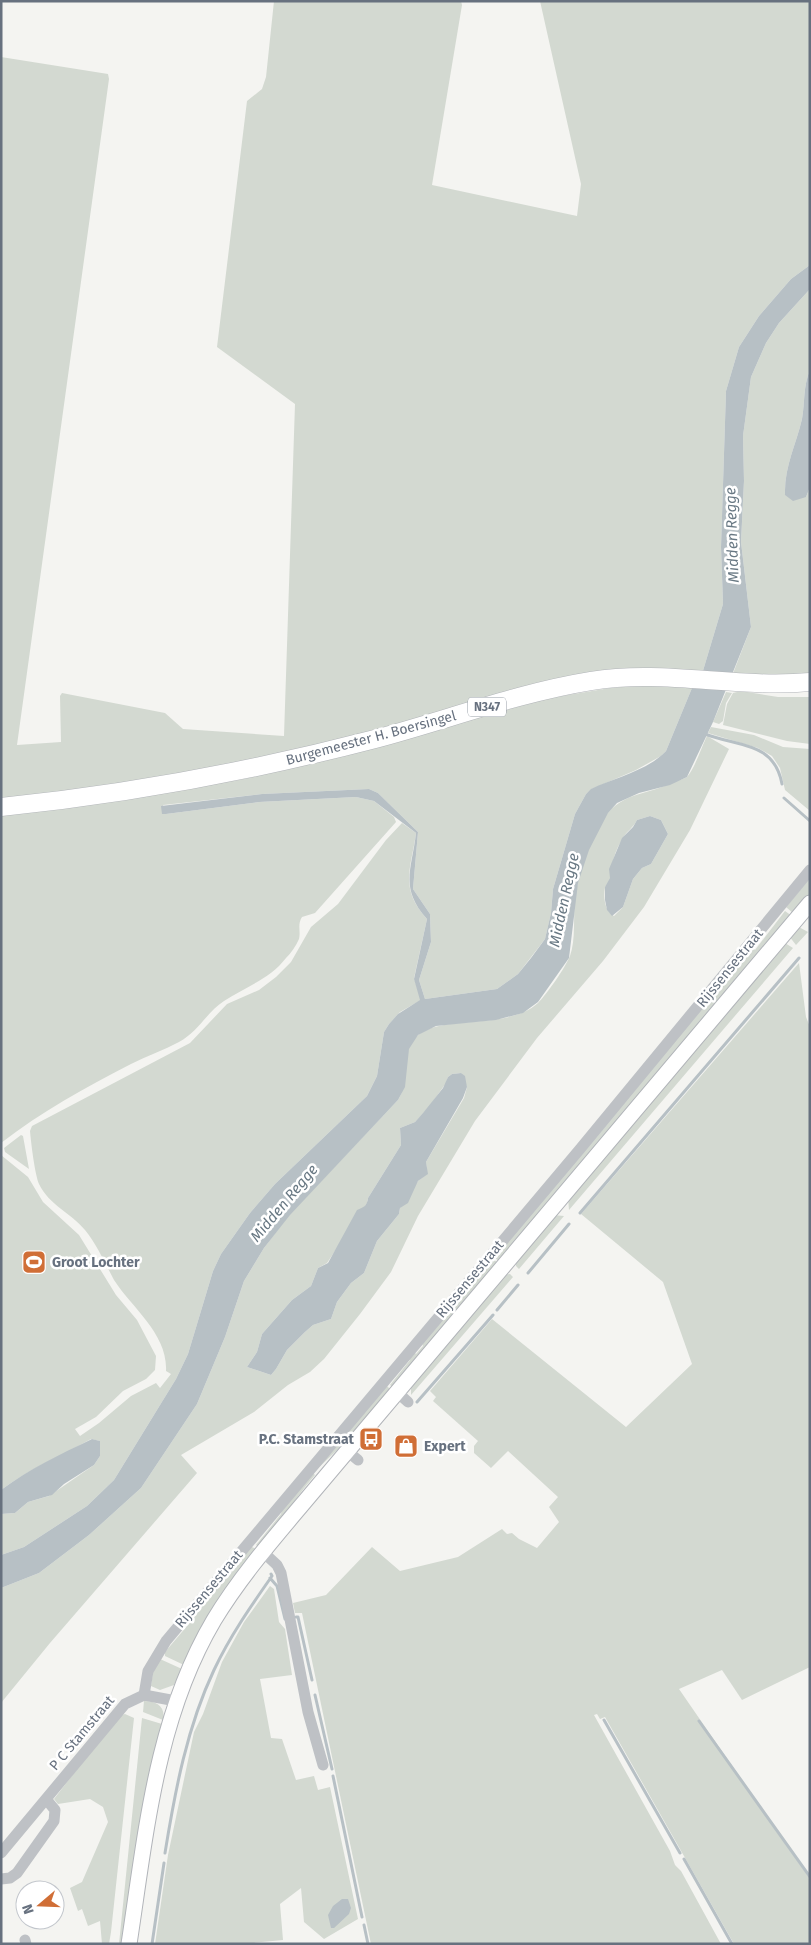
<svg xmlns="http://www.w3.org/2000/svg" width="811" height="1945" viewBox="0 0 811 1945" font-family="'Fira Sans',sans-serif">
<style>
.green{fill:#d3d9d1;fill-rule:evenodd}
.water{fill:#b7c0c5}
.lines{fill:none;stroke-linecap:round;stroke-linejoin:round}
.stream{stroke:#b7c0c5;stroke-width:3}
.secondary-casing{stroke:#b1b4b9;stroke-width:17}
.primary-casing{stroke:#b2b5b9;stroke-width:19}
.street{stroke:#bec1c5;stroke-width:11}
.secondary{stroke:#fff;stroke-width:15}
.primary{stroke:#fff;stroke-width:18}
.labels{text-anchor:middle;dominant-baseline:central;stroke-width:5;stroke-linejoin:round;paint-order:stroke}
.shield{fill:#fff;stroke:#959ca5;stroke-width:1}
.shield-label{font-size:12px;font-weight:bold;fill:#67717f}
.street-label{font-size:14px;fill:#67717f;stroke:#fff}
.poi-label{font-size:14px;font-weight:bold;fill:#67717f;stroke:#fff;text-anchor:start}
.water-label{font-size:15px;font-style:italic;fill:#687883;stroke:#fff}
</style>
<rect width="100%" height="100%" fill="#f4f4f1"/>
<path class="green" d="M274 1H461L462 5 432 185 577 216 581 184 540 1H810V265L791 279 759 316 739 347 726 391 721 547 723 604 702 674 669 671 145 782 1 800V57L108 74 109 79 17 745 61 742 60 696 62 693 165 713 183 729 284 736 295 404 217 347 247 101 262 89 266 77Z
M810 289V370C803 386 805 403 802 419 796 445 784 467 785 495L806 497 810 487V679L732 676 751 627 741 542 744 481 743 436 751 377 766 343 779 323Z
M645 685 692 688 666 751 661 756 636 770 592 789 586 794 575 814 553 889 551 913 545 939 518 974 497 989 425 999 419 980 431 942 430 914 413 889 418 832 378 793 369 789 262 794 163 805 166 814 259 802 356 797 374 801 394 817 396 822 315 913 302 917C297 925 301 931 299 939 296 946 291 953 286 958 270 979 245 987 224 1001 207 1012 198 1032 179 1042 164 1050 147 1056 131 1064 86 1087 41 1112 1 1143V815L239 780 345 756 544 699 610 688Z
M741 691 778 697H810V744L787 741 723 725 727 704 733 693Z
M726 692 732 693 726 703 723 721 719 724 713 722Z
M711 727 754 735 783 747 810 749V811L785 790 780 768 772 756 758 748 708 733Z
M707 736 729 749 690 830 644 907 603 961 537 1038 475 1121 418 1216 391 1272 360 1314 324 1359 310 1372 288 1385 254 1412 181 1455 197 1473 50 1643 1 1703V1588L39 1573 89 1535 141 1488 197 1404 225 1337 244 1281 264 1248 289 1215 398 1100C410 1082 400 1057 414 1039 436 1012 506 1032 538 1003 547 994 565 968 570 956 576 939 573 918 575 899 578 875 588 846 600 824 620 790 645 797 676 781 679 780 684 779 687 777 694 770 702 746 707 736ZM650 816 661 820 668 834 651 864 642 868 633 879 623 907 614 916C605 912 603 897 605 888 606 885 610 882 610 878 611 865 615 850 623 838 627 831 633 828 637 820ZM461 1073 467 1087 464 1098 426 1162 427 1174 418 1181 400 1208 399 1214 377 1241 364 1273 351 1283 337 1302 331 1319 313 1325 305 1332 287 1350 276 1369 271 1375 247 1367 257 1352 262 1334 292 1300 311 1286 318 1268 327 1263 367 1203 368 1198 401 1145 400 1128 415 1122 429 1107 446 1083 448 1077 452 1074Z
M402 823 416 833C411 869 399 888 427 919L414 978 421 1000 400 1012 389 1024 384 1032 377 1076 367 1096 275 1184 250 1213 221 1254 213 1271 188 1354 176 1379 114 1480 87 1506 24 1547 1 1555V1514L15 1513 28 1502 49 1496 94 1465 100 1456V1441L91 1439C61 1456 29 1469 1 1490V1155L28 1177 43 1202 79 1235 116 1295 137 1320 156 1356 155 1370 146 1379 123 1391 96 1417 75 1429 80 1436 99 1423 131 1396 156 1383 160 1388 171 1374 166 1371C168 1334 132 1308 114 1280 105 1263 97 1245 85 1230 71 1213 49 1205 39 1184 35 1175 31 1143 30 1131L32 1126 190 1043 227 1004 259 990 276 977 291 962 311 927 338 904 386 840Z
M810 878V894L794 914 786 907Z
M785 911 792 916 500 1262 494 1257 752 947 755 950Z
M797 926 808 932 796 945 789 936Z
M785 943 793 948 569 1210 568 1198Z
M799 963 806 1017 810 1027V1667L742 1700 722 1670 679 1689 810 1879V1944H734L605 1717 600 1719 597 1714 594 1715 670 1851 675 1865 681 1871 721 1944H371L302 1613H295L293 1603 326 1595 372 1547 400 1571 458 1557 502 1529 507 1534 512 1533 519 1539 537 1548 559 1522 549 1507 558 1497 508 1451 491 1468 474 1453V1446L478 1441 433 1401 436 1397 430 1391 492 1319 626 1427 692 1364 663 1282 581 1214Z
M21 1135 23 1136 29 1169 5 1152 4 1148Z
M553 1215 564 1216 519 1269 516 1266V1261Z
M493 1259 498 1263 394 1388 390 1385 410 1360 409 1358 414 1352 416 1354 423 1346 422 1343Z
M510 1274 513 1277 411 1395V1387L502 1275Z
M386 1385 391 1390 353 1435 313 1473 315 1475C295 1498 279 1524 260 1548L256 1545 281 1514 282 1508Z
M250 1546 258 1550 184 1665 165 1656V1652L193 1619 191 1615Z
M270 1586 274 1589 279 1622 285 1629 292 1675 260 1679 271 1738 282 1739 296 1780 314 1776 318 1790 330 1787 358 1919 324 1939 304 1922 301 1888 280 1904 283 1940 242 1944H155L168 1855 194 1732 203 1714 222 1662 244 1622Z
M160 1659 182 1669 174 1685 160 1690 151 1686 153 1672Z
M144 1701C156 1701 166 1706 163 1720L143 1712Z
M125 1714 134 1718 111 1932 109 1944H102L100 1921 88 1926 82 1909 78 1911 70 1888 82 1882 108 1822 103 1807 90 1799 58 1804 54 1799 118 1716Z
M142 1718 162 1724 123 1944H119Z"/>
<path class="water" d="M810 265V289L779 323 766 343 751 377 743 436 744 481 741 542 751 627 713 722 687 777 670 785 639 793 617 803 608 813 589 850 578 883 569 958 538 1002 523 1013 496 1020 436 1026 418 1035 409 1049 405 1087 398 1100 290 1215 264 1248 244 1281 225 1337 197 1404 141 1488 89 1535 39 1573 1 1588V1555L24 1547 87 1506 114 1480 176 1379 188 1354 213 1271 221 1254 250 1213 275 1184 367 1096 377 1076 384 1032 389 1024 398 1014 420 1000 414 979 427 919C399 888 412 869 416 833L374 801 356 797 259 802 166 814H162L161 806 262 794 369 789 378 793 418 832 413 889 430 914 431 942 419 980 425 999 497 989 518 974 531 958 545 939 551 913 553 889 575 814 586 794 591 789C616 777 647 771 666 751L692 688 702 674 723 604 721 547 726 391 739 347 759 316 791 279Z
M810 370V487L806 497 793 501 785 495C784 467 796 445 802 419 805 403 803 386 810 370Z
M650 816 661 820 668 834 651 864 642 868 633 879 623 907 612 916 607 910 605 900V887L610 878 609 869 622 838 633 827 637 820Z
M461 1073 465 1076 467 1087 463 1098 426 1162 428 1174 418 1181 408 1203 400 1208 399 1214 377 1241 364 1273 351 1283 337 1302 331 1319 313 1325 305 1332 287 1350 276 1369 271 1375 247 1367 257 1352 262 1334 292 1300 311 1286 318 1268 328 1263 357 1210C364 1207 367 1206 368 1198L401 1145 400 1128 415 1122 423 1113 443 1088 448 1077 452 1074Z
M92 1439 100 1441V1456L94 1465 64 1484 52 1495 28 1502 15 1513 1 1514V1490C29 1469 61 1454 92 1439Z
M342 1899H348L351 1908 349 1914 334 1928H331L328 1915 333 1906Z"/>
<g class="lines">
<path class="stream" d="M705 734C738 747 774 741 782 784
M784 798 810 821
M580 1213 799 958
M528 1273 569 1224
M497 1310 518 1285
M417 1402 493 1315
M270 1578 277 1586 285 1619
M296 1617H298L312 1680
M315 1695 332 1769
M604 1720 680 1853
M699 1721 810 1877
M333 1776 362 1917
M165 1853C175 1791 187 1727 214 1670 230 1636 251 1606 272 1576L271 1574
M684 1859 732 1944
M364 1925 368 1944
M152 1944 164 1863"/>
<g class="secondary-casing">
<path id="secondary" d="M129 1944C146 1833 156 1718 214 1620 240 1577 274 1538 306 1500L810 903"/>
</g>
<g class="primary-casing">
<path id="primary" d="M1 807C128 794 252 771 375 739 447 720 517 693 591 681 664 669 737 689 810 682"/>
</g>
<path class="street" d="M397 1392 408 1402
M347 1451 358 1460
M263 1552 277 1565 281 1573 308 1712 323 1765
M144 1695 148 1671 166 1641 580 1149 810 870
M1 1853 125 1704 144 1695 176 1701
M1 1879 10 1878 17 1873 54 1821 55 1810 46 1799
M25 1940 26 1944"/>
<use href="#secondary" class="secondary"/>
<use href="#primary" class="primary"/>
</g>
<defs>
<g id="stadium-square" transform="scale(1.25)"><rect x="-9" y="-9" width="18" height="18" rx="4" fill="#d06e36" stroke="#fff"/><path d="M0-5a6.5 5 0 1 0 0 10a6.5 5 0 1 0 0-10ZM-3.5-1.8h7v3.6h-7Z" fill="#fff"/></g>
<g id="bus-square" transform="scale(1.25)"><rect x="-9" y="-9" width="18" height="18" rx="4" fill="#d06e36" stroke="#fff"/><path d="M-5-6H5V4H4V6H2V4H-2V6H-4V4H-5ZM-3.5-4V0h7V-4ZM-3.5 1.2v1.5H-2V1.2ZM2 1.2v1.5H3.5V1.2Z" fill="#fff"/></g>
<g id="shop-square" transform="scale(1.25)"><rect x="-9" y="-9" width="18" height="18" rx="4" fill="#d06e36" stroke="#fff"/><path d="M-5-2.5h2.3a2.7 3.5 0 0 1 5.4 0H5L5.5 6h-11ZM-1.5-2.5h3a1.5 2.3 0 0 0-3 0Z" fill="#fff"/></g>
</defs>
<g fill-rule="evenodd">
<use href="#stadium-square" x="34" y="1262"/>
<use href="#bus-square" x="371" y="1439"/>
<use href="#shop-square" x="406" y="1446"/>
</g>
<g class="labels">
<rect class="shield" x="468" y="697.5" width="38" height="19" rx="4"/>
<g class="shield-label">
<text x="487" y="707">N347</text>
</g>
<g class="street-label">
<text transform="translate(371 738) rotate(-15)">Burgemeester H. Boersingel</text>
<text transform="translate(730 968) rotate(-51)">Rijssensestraat</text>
<text transform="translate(470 1279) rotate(-50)">Rijssensestraat</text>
<text transform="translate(209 1589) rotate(-50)">Rijssensestraat</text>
<text transform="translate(82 1733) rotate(-50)">P C Stamstraat</text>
</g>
<g class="poi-label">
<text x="52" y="1262">Groot Lochter</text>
<text x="354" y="1439" text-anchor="end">P.C. Stamstraat</text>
<text x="424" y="1446">Expert</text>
</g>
<g class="water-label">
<text transform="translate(732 535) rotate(-92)">Midden Regge</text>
<text transform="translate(564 900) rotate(-78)">Midden Regge</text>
<text transform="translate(284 1203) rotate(-50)">Midden Regge</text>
</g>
</g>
<rect width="811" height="1945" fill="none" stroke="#67717f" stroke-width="5"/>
<g transform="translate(40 1905) rotate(251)"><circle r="24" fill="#ffffff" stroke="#c2c6cc"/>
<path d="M0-4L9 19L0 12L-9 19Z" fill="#d06e36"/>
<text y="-8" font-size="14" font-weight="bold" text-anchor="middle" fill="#67717f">N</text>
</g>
</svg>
